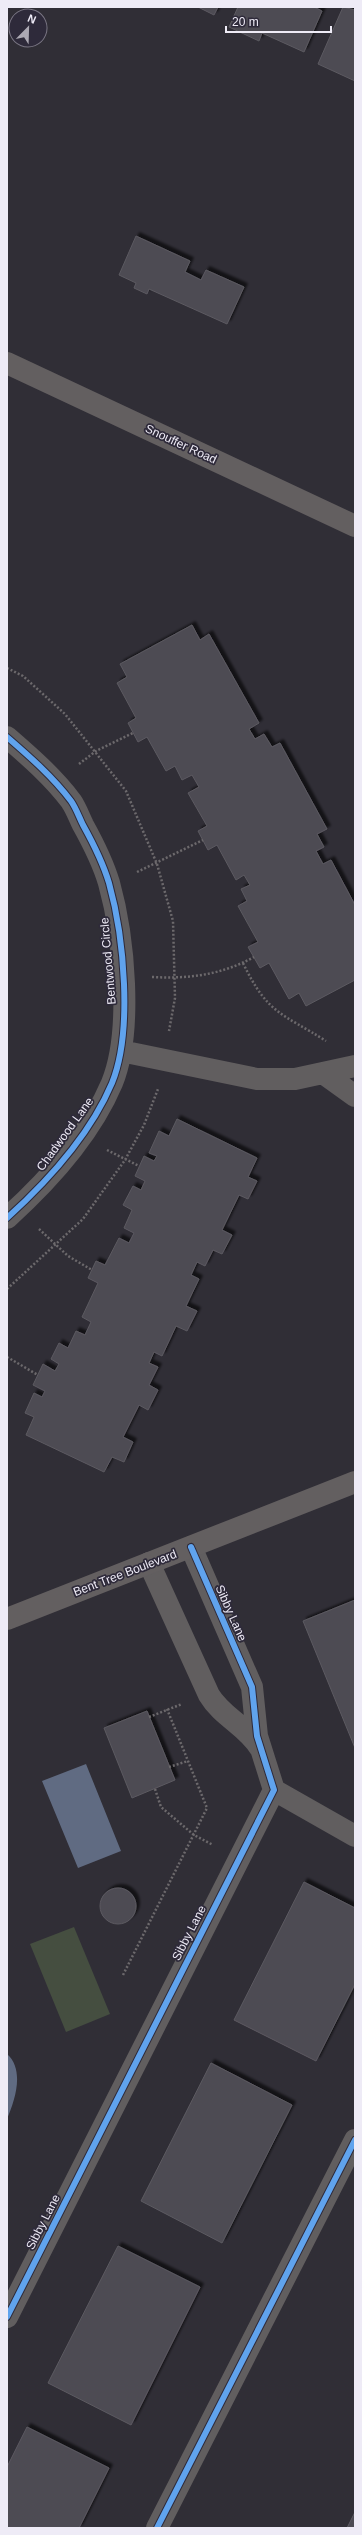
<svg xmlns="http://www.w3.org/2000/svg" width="362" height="2535" viewBox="0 0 362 2535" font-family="Helvetica,sans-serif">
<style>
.green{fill:#454e40}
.water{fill:#606b82}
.building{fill:#4d4b53;stroke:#5c5a61;filter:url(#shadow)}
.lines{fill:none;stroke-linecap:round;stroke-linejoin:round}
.path{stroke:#6c696c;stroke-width:2.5;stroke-dasharray:2 2;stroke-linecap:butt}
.street{stroke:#615e5f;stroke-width:22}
.secondary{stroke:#635f60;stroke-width:22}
.cycleway-casing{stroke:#2e2a3a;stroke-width:8}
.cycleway{stroke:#60a3ed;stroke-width:6}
.labels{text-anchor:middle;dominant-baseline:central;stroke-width:3.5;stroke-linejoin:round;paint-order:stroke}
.street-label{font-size:12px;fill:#eeebf6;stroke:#2e2a3a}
</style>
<defs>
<filter id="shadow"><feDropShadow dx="3.5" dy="-3.5" stdDeviation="1" flood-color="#0009"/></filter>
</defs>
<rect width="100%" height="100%" fill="#302e36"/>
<path class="green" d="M74 1927 110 2014 66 2032 30 1944Z"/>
<path class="water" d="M86 1764 121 1851 78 1868 42 1781Z
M7 2054C25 2070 15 2100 7 2119Z"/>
<path class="building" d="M198 7H218L214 15Z
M238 7H314L322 11 304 52 262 33 259 41 229 27Z
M343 7 355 10V81L318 64Z
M136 236 190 261 185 272 201 280 206 270 244 287 227 324 149 289 147 294 134 288 136 283 119 275Z
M192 625 200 640 209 634 259 723 249 729 255 739 264 734 272 747 280 743 327 829 317 834 324 847 316 851 323 864 331 860 355 905V980L306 1006 299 993 289 999 269 963 260 968 248 947 258 942 238 906 247 901 241 889 250 885 244 875 236 880 217 845 208 850 198 831 207 826 188 793 199 787 192 775 182 780 175 766 166 771 147 737 138 742 128 723 136 718 117 683 127 677 120 664Z
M177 1119 257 1158 248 1177 257 1181 248 1199 239 1195 222 1230 232 1235 222 1254 213 1250 205 1266 197 1262 191 1275 199 1279 186 1306 197 1311 187 1331 176 1326 162 1356 154 1352 149 1363 158 1367 149 1385 158 1390 148 1410 139 1405 123 1437 133 1442 124 1462 112 1457 104 1472 26 1435 34 1417 25 1413 34 1393 42 1397 45 1391 33 1385 43 1364 55 1371 59 1364 51 1359 59 1343 68 1348 76 1331 85 1335 91 1322 82 1317 98 1283 88 1278 96 1261 105 1265 119 1238 129 1243 134 1233 124 1228 132 1210 123 1205 133 1186 141 1190 145 1181 135 1176 144 1156 154 1161 157 1156 149 1153 159 1131 169 1136Z
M355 1600V1748L303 1621Z
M147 1711 175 1780 132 1798 104 1728Z
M304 1882 355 1908V1984L316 2061 234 2020Z
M100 1906a18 18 0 1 1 36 0a18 18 0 1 1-36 0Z
M211 2063 292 2105 222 2243 141 2201Z
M118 2246 200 2287 131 2425 48 2383Z
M27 2427 109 2468 79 2528H7V2467Z
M355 2512V2528H347Z"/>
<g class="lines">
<path class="path" d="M7 668 23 676 65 714 126 791 157 864 173 921 175 998 169 1031
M79 764 96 751 133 733
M137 872 203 840
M243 963C268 1015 282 1013 326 1041
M152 977C189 979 221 975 254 957
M107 1150 139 1166
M39 1229 68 1256 92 1270
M7 1289 83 1219 125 1160 144 1125 158 1089
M7 1357 38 1375
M149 1717 182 1704
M169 1767 188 1761
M155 1789 161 1807 194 1835 213 1845
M123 1975 207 1808 167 1709"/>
<path class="street" d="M7 737C29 756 53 777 71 801 76 808 79 817 83 825 93 843 103 863 109 883 124 937 133 1031 112 1083 90 1135 48 1181 7 1218
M121 1051 257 1079H295L355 1066
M323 1073 355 1096
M149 1563 209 1695C222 1717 247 1726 260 1748
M274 1790 355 1836
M7 2317 274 1790 257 1736 252 1687 191 1547
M157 2528 355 2140"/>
<path class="secondary" d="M7 363 355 526
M7 1619 355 1482"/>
<g class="cycleway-casing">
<path id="cycleway" d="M7 737C29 756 53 777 71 801 76 808 79 817 83 825 93 843 103 863 109 883 124 937 133 1031 112 1083 90 1135 48 1181 7 1218
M7 2317 274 1790 257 1736 252 1687 191 1547
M157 2528 355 2140"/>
</g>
<use href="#cycleway" class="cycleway"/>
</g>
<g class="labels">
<g class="street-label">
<text transform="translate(181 444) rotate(25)">Snouffer Road</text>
<text transform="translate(108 961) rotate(-95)">Bentwood Circle</text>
<text transform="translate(65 1134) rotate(-54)">Chadwood Lane</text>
<text transform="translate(125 1573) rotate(-21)">Bent Tree Boulevard</text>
<text transform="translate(231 1613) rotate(66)">Sibby Lane</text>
<text transform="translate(189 1933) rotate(-63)">Sibby Lane</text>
<text transform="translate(43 2222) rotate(-63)">Sibby Lane</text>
</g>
</g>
<rect width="362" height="2535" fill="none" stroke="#eeebf6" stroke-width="16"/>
<g transform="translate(28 28) rotate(23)"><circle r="19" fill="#2e2a3a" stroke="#7b7785"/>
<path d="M0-3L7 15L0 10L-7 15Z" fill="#aca9b3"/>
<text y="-6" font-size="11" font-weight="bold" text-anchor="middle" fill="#eeebf6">N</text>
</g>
<path d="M226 26v6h105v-6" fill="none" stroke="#eeebf6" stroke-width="2"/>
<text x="232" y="26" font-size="12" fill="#eeebf6" stroke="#2e2a3a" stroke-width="3" paint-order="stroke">20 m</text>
</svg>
